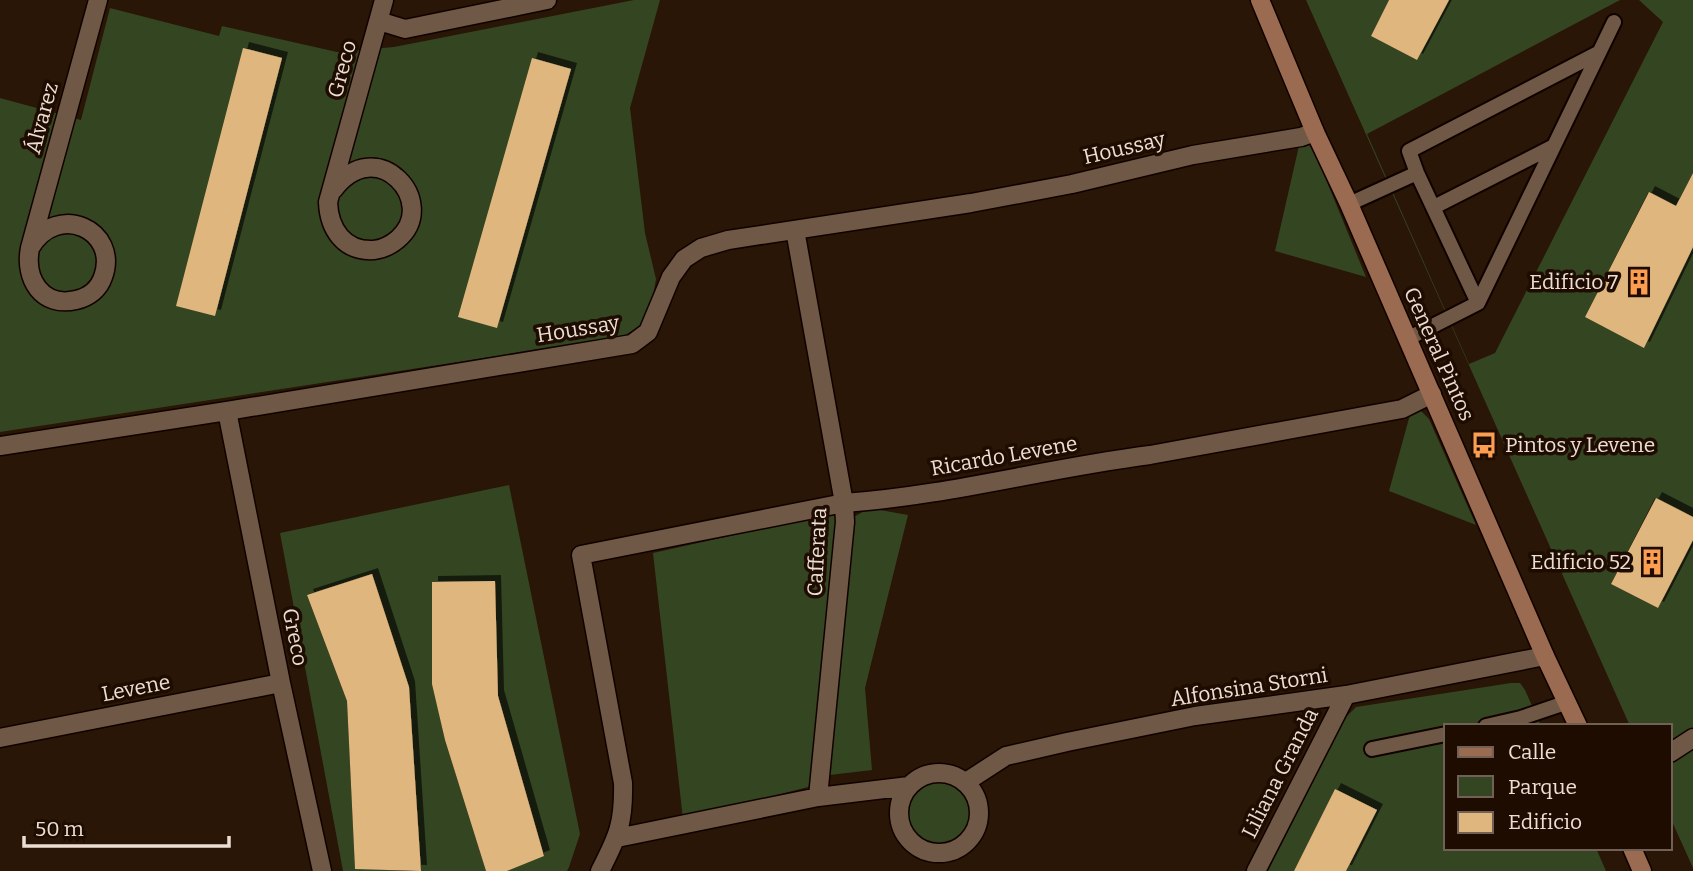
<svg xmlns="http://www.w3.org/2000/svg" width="1693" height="871" viewBox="0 0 1693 871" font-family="Bitter,serif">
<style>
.green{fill:#344522}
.building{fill:#e0b67f;filter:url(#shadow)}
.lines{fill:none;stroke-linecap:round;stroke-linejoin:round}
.lane-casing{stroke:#110200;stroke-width:18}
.street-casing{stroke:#110200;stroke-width:21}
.secondary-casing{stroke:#110200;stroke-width:21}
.lane{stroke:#6f5846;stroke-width:14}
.street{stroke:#6f5846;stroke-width:18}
.secondary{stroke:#9a6b50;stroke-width:18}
.labels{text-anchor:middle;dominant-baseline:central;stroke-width:7;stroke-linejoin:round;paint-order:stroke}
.street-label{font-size:21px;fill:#ecded4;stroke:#1f0c01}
.poi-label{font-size:21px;fill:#ecded4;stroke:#1f0c01;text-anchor:end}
</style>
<defs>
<filter id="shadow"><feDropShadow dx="6" dy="-6" stdDeviation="0" flood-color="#0009"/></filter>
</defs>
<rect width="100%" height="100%" fill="#291606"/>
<path class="green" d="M634 0H660L630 108 645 233 656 279 652 303 640 326 622 337 0 432V98L81 120 110 8 219 36 222 26 337 52 394 47Z
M1306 0H1389L1371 36 1417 60 1449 0H1620L1367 134 1469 364 1495 353 1663 22 1639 0H1693V173L1676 206 1648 193 1585 317 1644 347 1693 247V517L1655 498 1611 584 1658 608 1693 540V868L1670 817V726H1630Z
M1301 137 1306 140 1316 155 1366 277 1275 251Z
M1419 409 1429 419 1476 525 1389 491 1411 411Z
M509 485 580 834 569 867 567 871H507L544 855 498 696 495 582H432L433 684 445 740 486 871H421L409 687 372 574 307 595 347 701 355 868 408 871H343L280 533Z
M869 508 908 515 865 688 872 770 830 775 824 771 851 525 854 517Z
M833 513 839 520 812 786 683 819 653 553Z
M1511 683H1520L1525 690 1541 726H1446V848H1596L1606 871H1346L1376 810 1335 789 1294 871H1268L1346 717 1356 707Z
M906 812a33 33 0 1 1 66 0a33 33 0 1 1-66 0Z"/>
<path class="building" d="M1389 0H1449L1417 60 1371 36Z
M243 48 282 58 215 316 176 306Z
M532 58 571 69 497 328 458 317Z
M1693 173V247L1644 348 1585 317 1649 192 1676 206Z
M1656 498 1693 517V540L1658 608 1611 584Z
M372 574 409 687 421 871 355 869 347 701 307 595Z
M495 581 498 696 544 856 507 871H486L445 740 432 684V582Z
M1335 789 1377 810 1346 871H1294Z"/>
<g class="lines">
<g class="lane-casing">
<path id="lane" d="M1417 173 1478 303
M1349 204 1417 173 1409 151 1598 53
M1434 207 1554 146
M1407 339 1478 303 1614 22
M1486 726 1521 718 1568 702
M1372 749 1446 734"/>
</g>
<g class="street-casing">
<path id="street" d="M379 21 405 29 547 0
M333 190C377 131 440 203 398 239 391 245 383 249 374 250 344 252 329 229 328 202L384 0
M795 230 844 503 845 522 818 797
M30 248C57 201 120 230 103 277 99 289 89 297 76 300 42 308 24 279 30 248L98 0
M227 411 281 683 322 871
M0 446 227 411 632 344 648 332 671 277 684 259 701 248 728 240 971 203 1072 184 1193 155 1301 137 1315 132
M0 738 281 683
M1670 753 1693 738
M899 813a40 40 0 1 1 80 0a40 40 0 1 1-80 0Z
M966 782 1006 756 1067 742 1195 716 1346 695 1545 656
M617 838 818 797 909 786
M600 871C618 836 624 823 623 783L581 555 844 503C947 496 1047 468 1150 455L1402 409 1432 394
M1256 871 1346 695"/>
</g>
<g class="secondary-casing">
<path id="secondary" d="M1260 0 1315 132 1349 204 1545 656 1578 726
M1632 848 1642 871"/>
</g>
<use href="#lane" class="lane"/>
<use href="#street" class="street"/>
<use href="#secondary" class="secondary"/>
</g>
<defs>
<g id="building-bare" transform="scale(2.1)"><path d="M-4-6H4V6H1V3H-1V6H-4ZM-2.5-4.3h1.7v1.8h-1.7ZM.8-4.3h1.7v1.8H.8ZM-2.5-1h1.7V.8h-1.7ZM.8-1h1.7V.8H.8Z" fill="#fb9e51" stroke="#1f0c01" stroke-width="2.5" paint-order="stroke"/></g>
<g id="bus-bare" transform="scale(2.1)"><path d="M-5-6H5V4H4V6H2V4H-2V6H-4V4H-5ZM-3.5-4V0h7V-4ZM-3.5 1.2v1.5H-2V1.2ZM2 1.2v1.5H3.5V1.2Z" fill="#fb9e51" stroke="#1f0c01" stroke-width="2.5" paint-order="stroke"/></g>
</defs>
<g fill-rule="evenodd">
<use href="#building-bare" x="1639" y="282"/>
<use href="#bus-bare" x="1484" y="445"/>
<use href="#building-bare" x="1652" y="562"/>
</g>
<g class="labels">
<g class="street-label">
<text transform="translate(342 69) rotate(-75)">Greco</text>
<text transform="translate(42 118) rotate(-75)">Álvarez</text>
<text transform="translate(1124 148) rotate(-13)">Houssay</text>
<text transform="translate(578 329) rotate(-9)">Houssay</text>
<text transform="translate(1439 354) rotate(66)">General Pintos</text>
<text transform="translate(1004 456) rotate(-10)">Ricardo Levene</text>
<text transform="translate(817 552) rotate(-87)">Cafferata</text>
<text transform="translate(295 637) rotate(79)">Greco</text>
<text transform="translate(1249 687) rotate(-9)">Alfonsina Storni</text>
<text transform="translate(136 688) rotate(-11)">Levene</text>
<text transform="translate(1280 773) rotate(-63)">Liliana Granda</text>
</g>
<g class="poi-label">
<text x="1618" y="282">Edificio 7</text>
<text x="1505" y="445" text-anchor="start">Pintos y Levene</text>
<text x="1631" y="562">Edificio 52</text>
</g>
</g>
<rect x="1444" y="724" width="228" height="126" fill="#1f0c01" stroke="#716055" stroke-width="2"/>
<rect x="1458" y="747" width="35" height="10" fill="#9a6b50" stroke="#716055" stroke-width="2"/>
<text x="1508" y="759" font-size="21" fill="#ecded4">Calle</text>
<rect x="1458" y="776" width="35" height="21" fill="#344522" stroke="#716055" stroke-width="2"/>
<text x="1508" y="794" font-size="21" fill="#ecded4">Parque</text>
<rect x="1458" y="812" width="35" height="21" fill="#e0b67f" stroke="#716055" stroke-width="2"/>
<text x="1508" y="829" font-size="21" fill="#ecded4">Edificio</text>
<path d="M24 836v10h205v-10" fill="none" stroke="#ecded4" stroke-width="3.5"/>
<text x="35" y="836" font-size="21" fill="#ecded4" stroke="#1f0c01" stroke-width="5" paint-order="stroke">50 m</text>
</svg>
